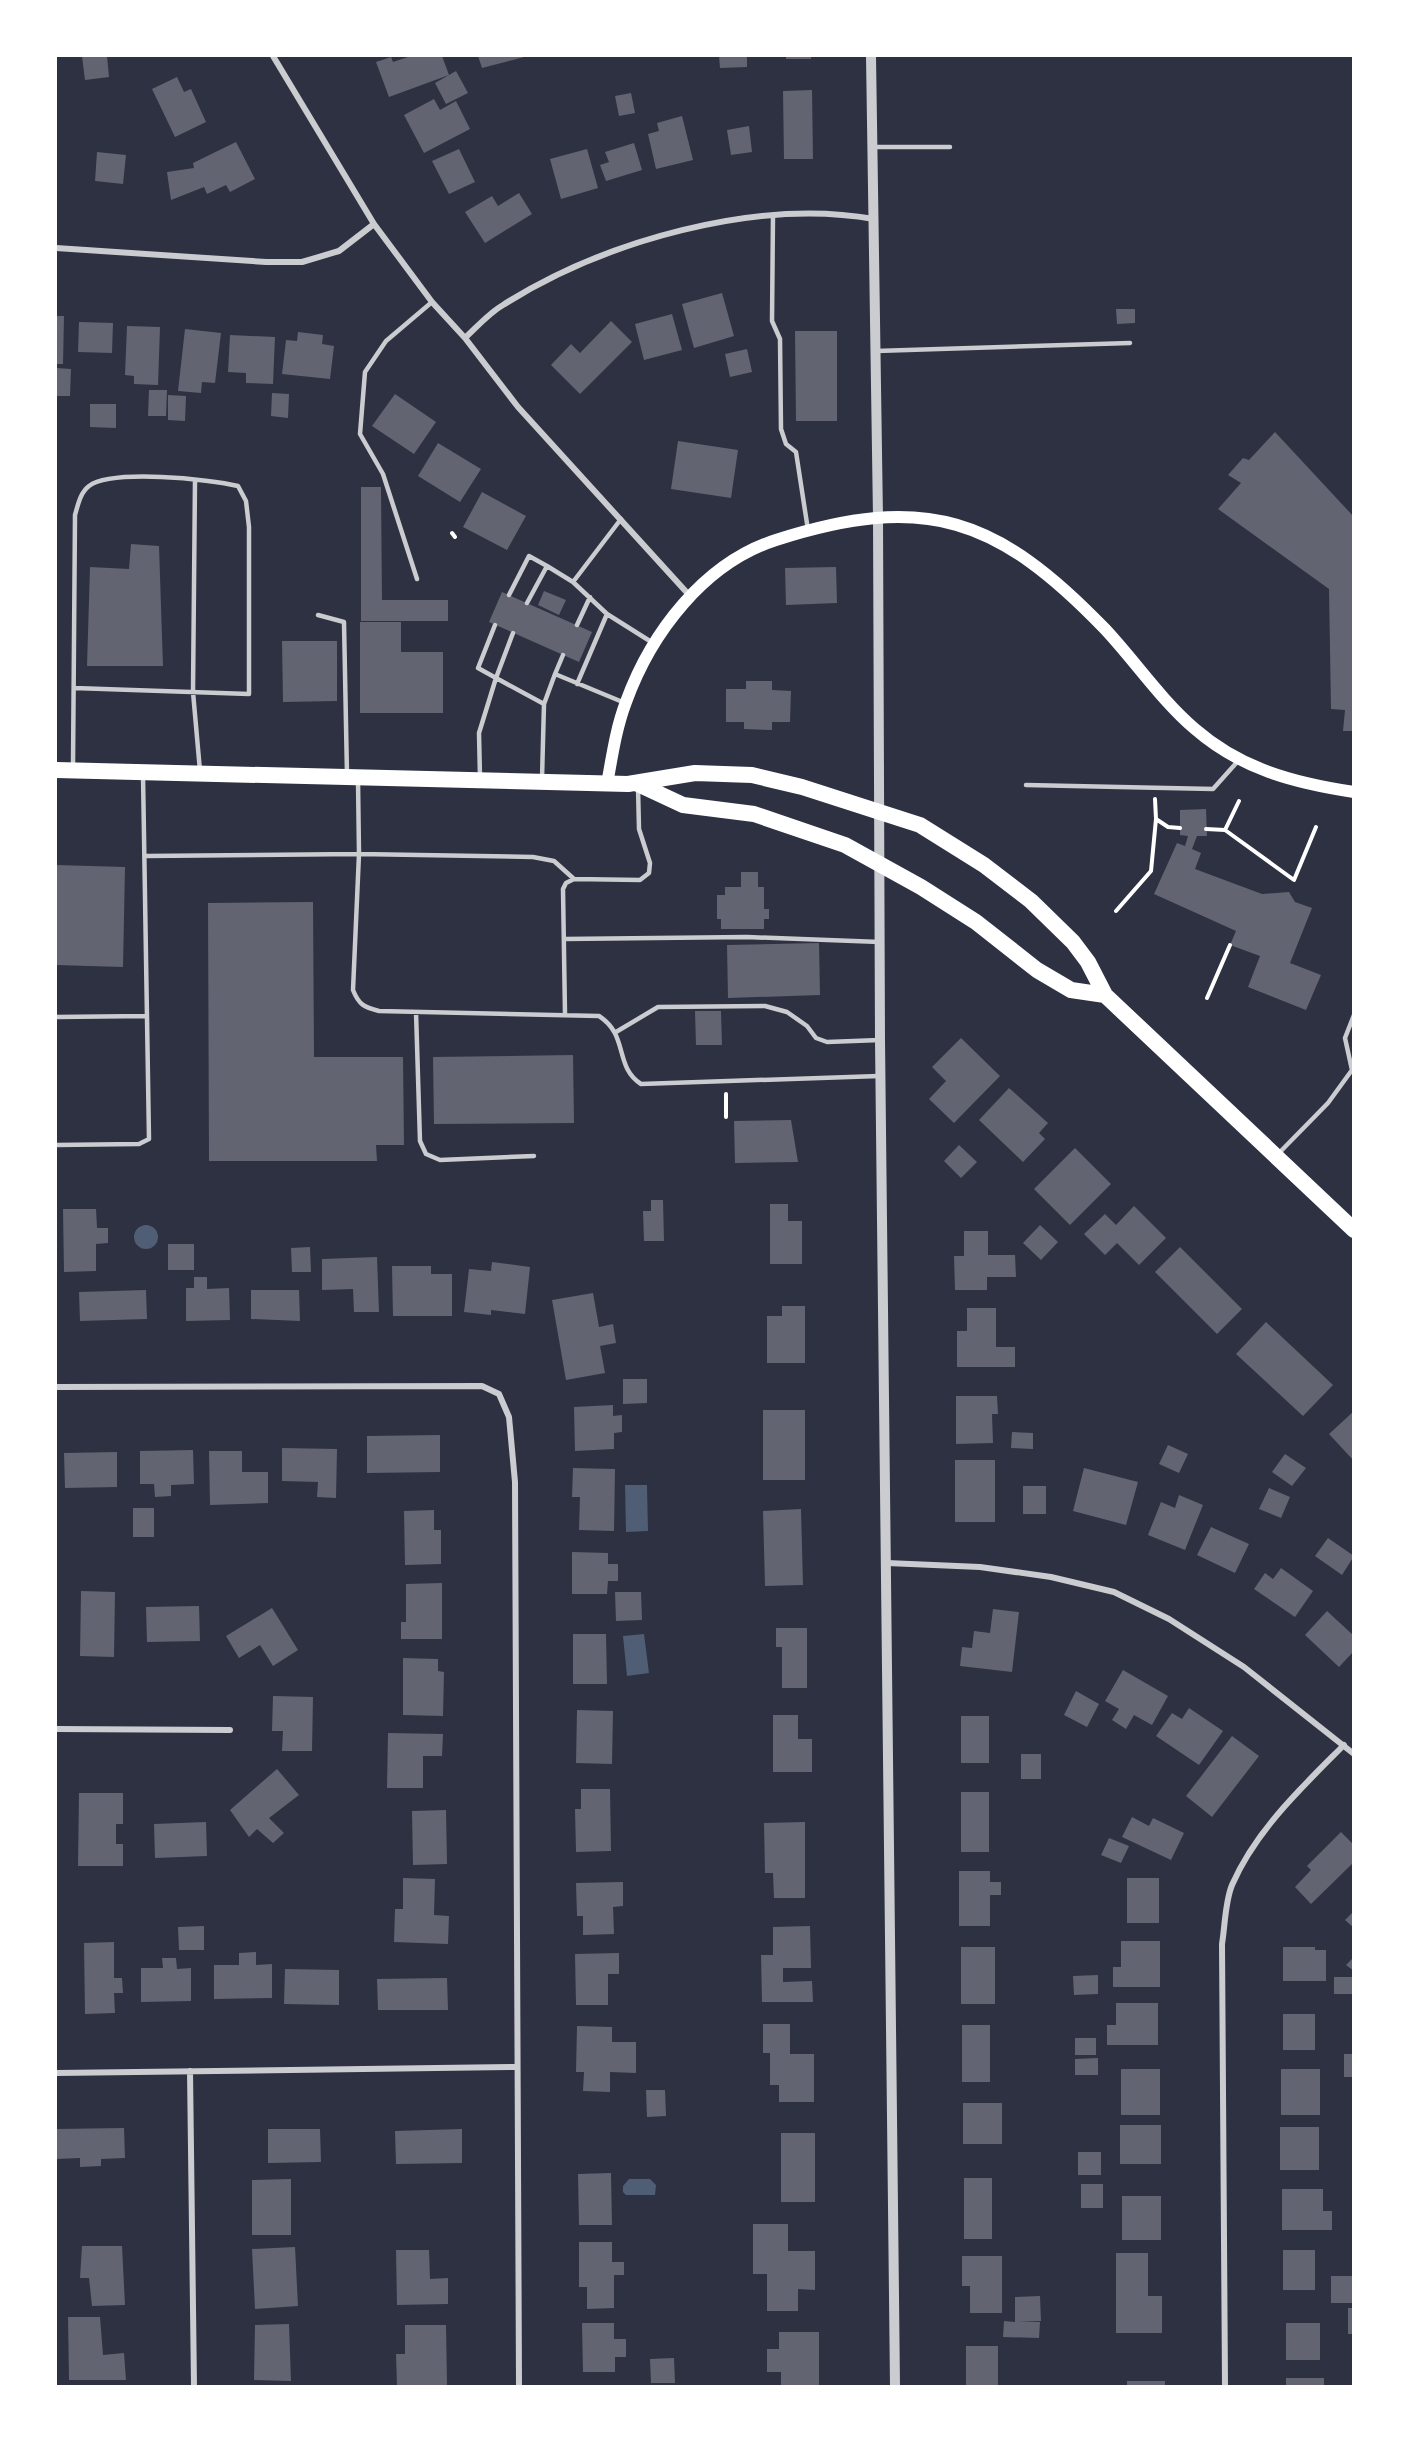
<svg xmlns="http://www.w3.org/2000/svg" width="1409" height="2442" viewBox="0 0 1409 2442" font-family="'PT Sans',sans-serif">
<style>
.water{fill:#4f5d75}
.building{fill:#626471}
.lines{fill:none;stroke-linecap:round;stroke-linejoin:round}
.path{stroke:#fff;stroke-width:4}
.service{stroke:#caccd0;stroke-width:4.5}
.minor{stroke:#caccd0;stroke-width:6}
.tertiary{stroke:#caccd0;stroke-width:10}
.secondary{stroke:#fff;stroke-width:12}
.trunk{stroke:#fff;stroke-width:16}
</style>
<rect width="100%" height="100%" fill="#2d3142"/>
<path class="water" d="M134 1237a12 12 0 1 1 24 0a12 12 0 1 1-24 0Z
M625 1485H647L648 1531 626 1532Z
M644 1634 649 1673 627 1676 623 1636Z
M629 2179H650L656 2185 655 2195H626L623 2192V2186Z"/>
<path class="building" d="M82 56H107L109 77 85 80Z
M411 56H442L449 75 389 97 376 62 391 57 393 62Z
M478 56H528L482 68Z
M719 56H747V67L720 68Z
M786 56H811V59H786Z
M456 71 468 93 446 104 435 83Z
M177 77 184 92 191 89 206 122 175 137 152 89Z
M812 90 813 159H784L783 91Z
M631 93 635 113 619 116 615 96Z
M434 99 440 110 456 101 470 129 424 153 404 115Z
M682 116 693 160 656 169 648 134 659 131 657 123Z
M749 126 752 152 731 155 727 130Z
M236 142 255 179 230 192 226 185 207 194 204 187 171 200 167 172 194 168 193 163Z
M634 143 642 170 606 181 600 165 609 162 605 152Z
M459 149 475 182 449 194 432 161Z
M587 149 598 188 561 199 550 159Z
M97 152 126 155 123 184 95 181Z
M519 193 532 214 485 243 465 212 492 196 498 206Z
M722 293 734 336 694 348 682 304Z
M1116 309H1135V323L1117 324Z
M672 314 682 350 644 360 635 324Z
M56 316H64L63 364H56Z
M611 321 632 342 580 394 551 365 571 344 580 353Z
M79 322 113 323 112 353 78 352Z
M127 326 160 327 158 385 134 384V376L125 375Z
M185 329 221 333 215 383 202 382 201 393 178 391Z
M795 331H837V421H796Z
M298 332 323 335 322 344 334 346 330 379 282 374 286 340 297 341Z
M230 335 275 337 273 384 246 383V373L228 372Z
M747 349 752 372 730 377 725 354Z
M56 368 71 369 70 396H56Z
M149 390H167L166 416H148Z
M272 393 289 394 288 418 271 416Z
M395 394 436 422 414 454 372 426Z
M168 395 186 396 185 421 168 420Z
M90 404H116V428L90 427Z
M1275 432 1354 517V731H1343L1345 710 1331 709 1329 589 1218 509 1241 483 1228 475 1243 458 1249 460Z
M678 441 738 450 731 498 671 489Z
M438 443 481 469 460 502 418 476Z
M361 487H381L382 600H448V621H361Z
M482 492 526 516 507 550 463 527Z
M131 544 159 546 163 666H87L90 567 129 569Z
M836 567 837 603 786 605 785 568Z
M544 591 566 600 559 615 538 605Z
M502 592 592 632 579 662 489 622Z
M360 622H401V652H443V713H360Z
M282 641H337V701L283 702Z
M746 681H772V690L791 691 790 722H772V730L744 729V722H726V689H746Z
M1206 809 1207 836H1197L1192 849 1201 853 1195 869 1262 894 1289 892 1295 902 1312 908 1290 963 1321 975 1306 1010 1248 987 1260 956 1230 945 1236 931 1154 894 1177 843 1185 846 1188 836 1180 835V810Z
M56 865 125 867 123 967 56 965Z
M741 872H758V887H764V909H769V919H764V929H721V919H717V895H725V887H741Z
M313 902 314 1057H403L404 1145H376L377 1161H209L208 903Z
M819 943 820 995 728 998 727 945Z
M695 1011H721L722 1045H696Z
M961 1038 1000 1076 954 1123 929 1099 946 1081 932 1067Z
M573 1055 574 1123 434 1124 433 1057Z
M1009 1088 1048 1123 1039 1133 1045 1139 1023 1162 979 1120Z
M791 1120 798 1162 735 1163 734 1121Z
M959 1145 977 1162 961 1178 944 1161Z
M1075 1148 1111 1184 1070 1225 1034 1189Z
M651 1200H663L664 1241H644L643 1211H651Z
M770 1204H788V1221H802V1264H770Z
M1134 1206 1166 1238 1139 1265 1117 1243 1105 1255 1084 1234 1105 1214 1116 1225Z
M63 1209H96L97 1228H108V1243L96 1244V1271L64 1272Z
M1040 1225 1058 1242 1041 1260 1023 1243Z
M964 1231H988V1255H1015L1016 1277H987V1290H955L954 1256H964Z
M168 1244H194V1270H168Z
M310 1247 311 1272H292L291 1248Z
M1180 1247 1242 1309 1217 1334 1155 1272Z
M377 1257 379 1312H354L353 1289 322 1290V1259Z
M492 1262 530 1267 525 1314 491 1310V1315L464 1312 469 1269 491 1271Z
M392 1266H431V1274H452V1316H393Z
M194 1277H207V1289L229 1288 230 1320 186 1321V1288H194Z
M146 1290 147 1319 80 1321 79 1292Z
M251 1290H299L300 1321 251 1319Z
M593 1293 599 1327 613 1324 616 1343 600 1346 605 1373 566 1380 552 1300Z
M782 1306H805V1363H767V1316H782Z
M967 1308H996V1347H1015V1367H957V1331H967Z
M1266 1322 1333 1385 1303 1416 1236 1354Z
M623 1379H647V1403L623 1404Z
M956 1396H997L998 1414H992L993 1443 956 1444Z
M613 1405V1416L622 1415V1432L614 1433V1449L575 1451 574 1407Z
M763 1410H805V1480H763Z
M1354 1411V1461L1329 1434Z
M1012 1432 1033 1433V1449L1011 1448Z
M440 1435V1472L367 1473V1436Z
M1168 1445 1188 1454 1179 1473 1159 1464Z
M282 1448 337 1449 336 1498 317 1497 318 1482 282 1481Z
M193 1450 194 1484 171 1485V1496L155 1497 154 1484H140V1451Z
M209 1451H242V1472H268V1503L210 1505Z
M117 1452V1487L65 1488 64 1453Z
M1285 1454 1306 1468 1292 1486 1272 1472Z
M955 1460H995V1522H955Z
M573 1468 615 1469 614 1531 579 1530 580 1497H572Z
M1084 1468 1138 1482 1126 1525 1073 1511Z
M1023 1486H1046V1514H1023Z
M1269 1488 1290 1497 1281 1518 1259 1509Z
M1179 1495 1203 1505 1185 1550 1148 1535 1161 1502 1175 1508Z
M133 1508H154V1537H133Z
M801 1509 803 1585 765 1586 763 1511Z
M434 1510V1530H441V1564L405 1565 404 1511Z
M1211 1527 1249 1544 1235 1573 1197 1555Z
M1328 1538 1354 1556 1342 1575 1315 1556Z
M572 1552 608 1553V1564H618V1581H608L607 1594H572Z
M1281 1568 1313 1591 1295 1617 1254 1589 1265 1573 1273 1579Z
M442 1583V1639H401V1622H406V1584Z
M81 1591 115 1592 114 1657 80 1656Z
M615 1592H641L642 1620 616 1621Z
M199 1606 200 1641 147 1642 146 1607Z
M272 1608 298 1650 273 1666 260 1645 239 1658 226 1636Z
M993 1609 1019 1612 1012 1672 960 1666 962 1647 972 1648 974 1631 990 1633Z
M1327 1611 1354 1636V1651L1339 1667 1305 1635Z
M776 1628H807V1688H782V1647H776Z
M573 1634H606L607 1684H573Z
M403 1658 438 1659V1671L444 1672 443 1716 403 1715Z
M1123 1670 1168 1696 1152 1725 1134 1715 1126 1729 1112 1720 1119 1709 1105 1701Z
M1076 1691 1099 1704 1087 1727 1064 1715Z
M273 1696 313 1697 312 1751H282L283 1731H272Z
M1189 1708 1223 1731 1199 1765 1156 1736 1172 1713 1182 1719Z
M577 1710 613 1711 612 1764 576 1763Z
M773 1715H798V1739H812V1772H773Z
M961 1716H989V1763H961Z
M388 1733 443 1734 442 1756H423V1788H387Z
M1232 1736 1259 1756 1212 1817 1186 1796Z
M1021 1754H1041V1779H1021Z
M277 1769 299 1795 269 1818 284 1833 273 1843 257 1829 249 1837 230 1810Z
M581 1789H610L611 1851 576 1852 575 1809H581Z
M961 1792H989V1852H961Z
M79 1793H123V1824H116V1844H123V1866H78Z
M446 1810 447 1864 413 1865 412 1811Z
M1132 1817 1149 1826 1153 1818 1184 1833 1171 1860 1122 1837Z
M206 1822 207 1856 155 1858 154 1824Z
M805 1822V1898H774L773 1873H765L764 1823Z
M1341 1832 1354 1845V1862L1311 1904 1295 1887 1311 1870 1307 1866Z
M1109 1838 1129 1846 1121 1863 1101 1855Z
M959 1871H990V1882H1001V1895H990V1926H959Z
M403 1878 435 1879 434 1915 449 1916 448 1944 394 1942 395 1909H403Z
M1127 1878H1159V1923H1127Z
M623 1882V1906L613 1907 614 1934 583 1935V1916H577L576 1883Z
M1354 1911V1928L1345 1920Z
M204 1926V1950H179L178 1927Z
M810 1926 811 1968H783V1982L812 1981 813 2002H762L761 1955H773V1927Z
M1121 1941H1160V1987H1113V1967H1121Z
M114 1942V1978H122L123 1993H114L115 2013 85 2014 84 1943Z
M961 1947H995V2004H961Z
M1283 1947H1315V1950H1326V1981H1283Z
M256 1952V1965L272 1964V1998L214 1999V1965H239V1953Z
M619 1953V1974H608V2005H576L575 1954Z
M1354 1957V1971L1346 1965Z
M162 1958H176L177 1969 191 1968V2001L141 2002V1968H163Z
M285 1969 339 1970V2005L284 2004Z
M1098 1975V1994L1074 1995 1073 1976Z
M1334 1977H1354V1994H1334Z
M447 1978 448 2010H378L377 1979Z
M1116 2003H1158V2045H1107V2025H1116Z
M1283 2014H1315V2050H1283Z
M763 2024H790V2054H814V2102H779V2085H770V2053H763Z
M962 2025H990V2082H962Z
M577 2026 612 2027V2042H636V2073L610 2072V2092L583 2091 584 2072H576Z
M1075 2038H1096V2055H1075Z
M1344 2054H1354V2077H1344Z
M1098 2058V2075H1075V2059Z
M1121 2069H1160V2115H1121Z
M1281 2069H1320V2115H1281Z
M646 2090H665L666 2116 647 2117Z
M963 2103H1002V2144H963Z
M1120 2125H1161V2164H1120Z
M1280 2127H1319V2170H1280Z
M124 2128 125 2158 101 2159V2166L80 2167V2158L56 2159V2129Z
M268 2129H320L321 2162 268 2163Z
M462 2129V2163L396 2164 395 2131Z
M781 2133H815V2202H781Z
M1078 2152H1101V2175H1078Z
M611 2173 612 2225H579L578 2174Z
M964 2178H992V2239H964Z
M291 2179V2235H252V2180Z
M1081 2184H1103V2208H1081Z
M1282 2189H1323V2211H1332V2230H1282Z
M1122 2196H1161V2240H1122Z
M753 2224H788V2251H815V2290L798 2289V2311H767V2274H753Z
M579 2242H612V2262H624V2275H614V2308L587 2309V2287H579Z
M82 2246H122L125 2305 92 2306 89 2278H80Z
M295 2247 298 2306 255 2309 252 2249Z
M396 2250H429L430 2279 448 2278V2304L397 2305Z
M1283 2250H1315V2290H1283Z
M1116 2253H1148V2296H1162V2333H1116Z
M962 2256H1002V2313H970V2286H962Z
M1331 2276H1354V2303H1331Z
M1040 2296 1041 2321H1018L1040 2322 1039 2338 1003 2337 1004 2321 1015 2322V2297Z
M1348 2308H1354V2334H1348Z
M68 2317H100L103 2355 124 2353 126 2380H69Z
M582 2323H614V2339H626V2357H615V2372H583Z
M1286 2323H1320V2360H1286Z
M289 2324 291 2381 254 2380 255 2325Z
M405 2325H446L447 2385 397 2386 396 2354H405Z
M779 2332H819V2386H781V2372H767V2349H779Z
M966 2346H998V2386H966Z
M674 2358 675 2383H651L650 2359Z
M1286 2378H1324V2386H1286Z
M1127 2381H1165V2386H1127Z"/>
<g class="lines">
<path class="path" d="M452 533 455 537
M1155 799 1156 819
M1239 801 1225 830 1294 880 1316 827
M1206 829 1225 830
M1116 911 1151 871 1156 819 1168 827 1180 828
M1207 998 1230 945
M726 1094V1117"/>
<path class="service" d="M874 147H950
M773 216 772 321 780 339 781 429 786 444 796 452 808 530
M876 351 1130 343
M195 480 193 692 200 771
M417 579 383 474 360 434 365 372 386 341 432 302
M573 582 607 614 653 643
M509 595 529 556 547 566
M527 603 547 566 573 582 621 519
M318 615 344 622 347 775
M577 625 590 597
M513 633 496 678 544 704 555 674 625 703
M555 674 563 655
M577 684 607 614
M73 766 75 515C78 505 80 493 89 486 112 469 209 479 238 486L246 501 249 527V694L74 688
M480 778 479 733 496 678 478 668 495 625
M542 779 544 704
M358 780 359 854 353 990C359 1005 364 1007 379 1011L599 1016C629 1035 614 1067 641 1084L879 1076
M1026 785 1213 789 1238 761
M145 856 359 854 533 857 554 861 574 879
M564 939 747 937 880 942
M416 1012 420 1141 426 1154 440 1160 534 1156
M565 1014 563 889 566 883 574 879 640 880 649 873 650 863 639 829 638 787
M56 1017 147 1016
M616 1032 658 1007 765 1006 787 1012 807 1026 816 1038 827 1042 880 1040
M56 1145 139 1144 149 1139 143 775
M1279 1153 1328 1103 1352 1070 1345 1038 1354 1015"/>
<path class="minor" d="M273 56 374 224 432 302 465 338 518 407 690 596
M56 248 266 262H302L339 251 374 224
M465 338C477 327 489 313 503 305 604 241 756 198 874 219
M56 1387 482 1386 499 1394 509 1417 515 1482 519 2386
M887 1563 980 1567 1051 1577 1114 1592 1169 1619 1244 1667 1354 1754
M56 1729 230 1730
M190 2071 194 2386
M56 2073 517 2067
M1225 2386 1222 1944C1225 1926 1225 1902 1232 1885 1256 1830 1303 1786 1344 1745"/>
<path class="tertiary" d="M871 56 878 517 880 1040 895 2386"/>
<path class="secondary" d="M607 784C612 757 616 728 626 702 651 633 704 563 776 540 926 492 998 518 1105 629 1135 661 1161 700 1195 729 1241 769 1294 783 1354 792"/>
<path class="trunk" d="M56 770 628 784 695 773 752 775 802 787 920 825 984 865 1031 901 1073 942 1088 962 1105 995 1354 1230
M638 784 683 805 754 814 845 845 921 887 976 922 1037 970 1071 990 1105 995"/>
</g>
<rect width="1409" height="2442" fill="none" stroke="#ffffff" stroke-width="114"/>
</svg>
